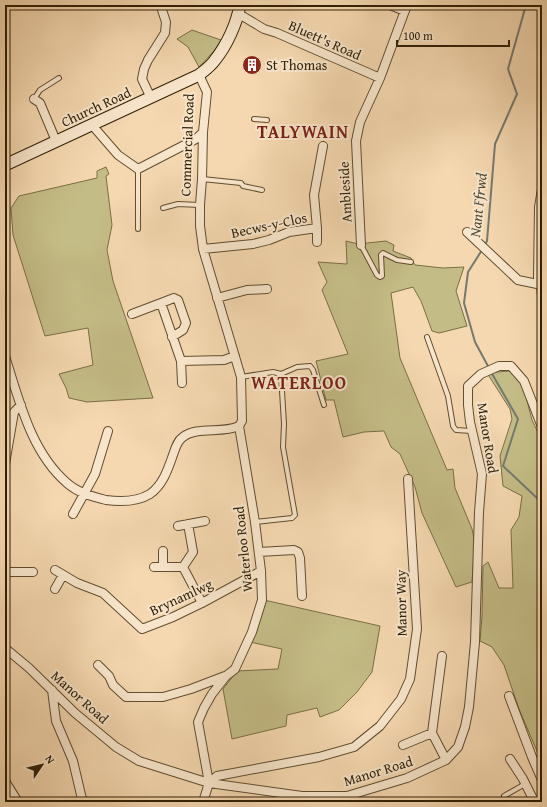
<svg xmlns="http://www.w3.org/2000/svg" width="547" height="807" viewBox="0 0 547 807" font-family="'Gentium Book Plus',serif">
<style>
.green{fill:#c4bc86;stroke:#7a6e46}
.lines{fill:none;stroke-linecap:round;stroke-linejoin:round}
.stream{stroke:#747a70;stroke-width:2}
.service-casing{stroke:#614d30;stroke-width:6}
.minor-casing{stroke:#614d30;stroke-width:10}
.secondary-casing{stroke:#301f06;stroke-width:13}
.service{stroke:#f8e6cc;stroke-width:4}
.minor{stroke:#f8e6cc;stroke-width:8}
.secondary{stroke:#f8e6cc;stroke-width:11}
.labels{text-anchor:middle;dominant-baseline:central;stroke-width:4;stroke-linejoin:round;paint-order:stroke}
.street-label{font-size:14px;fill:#301f06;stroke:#f8e6cc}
.poi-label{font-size:14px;fill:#301f06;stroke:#f8e6cc;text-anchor:start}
.water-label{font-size:15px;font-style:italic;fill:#524d3b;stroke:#f8e6cc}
.district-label{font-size:18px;font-weight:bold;letter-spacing:1px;fill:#7a1f14;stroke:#f8e6cc}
</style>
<rect width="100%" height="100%" fill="#f5d8b0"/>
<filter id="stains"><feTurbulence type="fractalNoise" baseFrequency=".005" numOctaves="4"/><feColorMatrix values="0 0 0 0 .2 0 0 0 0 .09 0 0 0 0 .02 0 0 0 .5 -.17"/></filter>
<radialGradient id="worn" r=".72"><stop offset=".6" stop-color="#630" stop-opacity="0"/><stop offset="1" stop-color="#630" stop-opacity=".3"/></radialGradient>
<path class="green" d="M192 30 221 40 214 51 199 67 188 47 177 39Z
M106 167 109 174 106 176 112 225 107 250 113 281 153 398 87 402 69 398 66 388 59 374 93 365 88 328 45 336 13 235 11 208 19 196 97 178V171Z
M346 241 358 244 386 241 394 245 393 251 411 258 415 265 443 268 464 267 456 291 467 326 439 333 432 331 421 301 413 287 391 293 400 358 447 470 453 469 455 488 472 529 475 543 472 582 456 587 422 513 415 487 400 454 391 447 384 431 364 432 343 437 334 400H326L316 361 348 354 322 290 327 282 318 262 347 264Z
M509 371 518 377 525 393 532 420 542 441V763L519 709 504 665 492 647 480 641 482 616 483 566 488 562 499 588H513L511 530 519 517 522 496 503 486 500 456 512 419 510 409 487 373Z
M264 600 380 626 372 672 357 692 339 710 320 717 317 708 287 715 286 726 232 739 223 689 237 671 278 669 282 649 250 642Z"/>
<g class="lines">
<path class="stream" d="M484 246 487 241 495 144 517 94 508 69 526 5
M482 250 468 272 464 303 475 342 489 368
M491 372 518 419 503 466 539 500 542 524"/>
<g class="service-casing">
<path id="service" d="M5 69 7 82 5 92
M34 99 40 90 59 78
M254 119 267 120
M202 179 241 183 243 186 262 190
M163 208 178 204 200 205
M138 229V169
M361 245 377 275 380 277 382 276 381 255 383 253 397 260 411 262
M427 337 448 396 453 426 456 430 471 431
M281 374 297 367 310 366 313 370 324 405
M241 377 273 372 281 374 284 424 283 447 295 515 292 518 255 522
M504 796 525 784
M82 799 102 802 109 800 116 802"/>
</g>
<g class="minor-casing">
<path id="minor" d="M390 5 405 11
M239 14 264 29 277 33 380 78
M199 75 207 92 203 132 202 179 200 205V226L203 249 241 377 242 421 239 426 255 522 261 571 262 600 252 632 235 669 226 676 212 694 204 708 198 722 209 783 203 802
M151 98 142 79 144 69 148 60 165 33 166 22 161 7 160 5
M34 99 40 103 56 141
M92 125 118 155 138 169 196 139 203 132
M542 189 539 207 538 278 541 285 542 296
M467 232 518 280 542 285
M317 242V228L314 195 323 146
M361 245 356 141 360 122 380 78 407 5
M203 249 253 244 269 240 289 232 317 228
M217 298 247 290 267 289
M161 303 174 298 178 300 186 323 183 330 172 337
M132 314 161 303 181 361 224 360 235 356
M5 356C19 400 31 452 67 483 78 493 93 497 106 500 121 502 137 502 150 494 163 485 168 469 173 455 175 449 177 441 183 437 197 426 222 434 239 426
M181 361 182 383
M5 464 14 412 21 405
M73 514 95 474 108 431
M178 526 205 521
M163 551V567
M259 552 294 550 298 552 300 558 302 596
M154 567H183
M183 567 193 552 188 524
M183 567 202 603
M55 570 77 583 103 593 142 629 173 617 202 603 261 571
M5 572H33
M55 589 63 575
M5 648 29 668 75 713 116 747 139 761 209 783 302 796H347L407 778 446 760 458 747 465 727 469 707 475 642 479 512 482 474 470 422 468 405V386L481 374 499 366H511L524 381 542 427
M442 656 432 733 446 760
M98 665 109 676 113 685 126 697H163L191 689 225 676
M52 690 56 721 73 761 82 799 80 802
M509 696 532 757 542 780
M403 745 432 733
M510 759 523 779 532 797 536 802
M5 781 18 802
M209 783 217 776 319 757 354 747 380 726 401 699 410 679 417 629 408 479"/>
</g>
<g class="secondary-casing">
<path id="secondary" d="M5 165 199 75C204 71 211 66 215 60 227 45 237 23 240 5"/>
</g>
<use href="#service" class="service"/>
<use href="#minor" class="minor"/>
<use href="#secondary" class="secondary"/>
</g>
<defs>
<g id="building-disc" transform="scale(1)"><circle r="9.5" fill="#8f2418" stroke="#f8e6cc"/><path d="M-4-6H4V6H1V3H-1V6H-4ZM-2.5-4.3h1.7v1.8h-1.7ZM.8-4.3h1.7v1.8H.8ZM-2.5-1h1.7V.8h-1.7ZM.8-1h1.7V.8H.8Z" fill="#fff"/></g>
</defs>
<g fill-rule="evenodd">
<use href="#building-disc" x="252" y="65"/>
</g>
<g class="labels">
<g class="street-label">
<text transform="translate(325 40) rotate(24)">Bluett's Road</text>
<text transform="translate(96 107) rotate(-25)">Church Road</text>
<text transform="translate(187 145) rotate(-88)">Commercial Road</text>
<text transform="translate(345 192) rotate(-93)">Ambleside</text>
<text transform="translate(269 225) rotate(-12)">Becws-y-Clos</text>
<text transform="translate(488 438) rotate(81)">Manor Road</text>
<text transform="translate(243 549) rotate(-96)">Waterloo Road</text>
<text transform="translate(181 597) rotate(-25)">Brynamlwg</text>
<text transform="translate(401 603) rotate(-91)">Manor Way</text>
<text transform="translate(80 697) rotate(42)">Manor Road</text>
<text transform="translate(378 771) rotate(-17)">Manor Road</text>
</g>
<g class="poi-label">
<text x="266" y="65">St Thomas</text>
</g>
<g class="water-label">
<text transform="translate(478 205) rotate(-84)">Nant Ffrwd</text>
</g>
<g class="district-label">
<text x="303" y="131">TALYWAIN</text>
<text x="299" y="382">WATERLOO</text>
</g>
</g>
<rect width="547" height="807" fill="none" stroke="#f5d8b0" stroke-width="20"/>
<rect x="6" y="6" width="535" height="795" fill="none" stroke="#301f06" stroke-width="2"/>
<rect x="10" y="10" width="527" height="787" fill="none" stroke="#301f06"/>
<g transform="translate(42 765) rotate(55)" stroke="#f8e6cc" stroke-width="3" paint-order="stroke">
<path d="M0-3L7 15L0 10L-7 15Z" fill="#301f06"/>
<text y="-6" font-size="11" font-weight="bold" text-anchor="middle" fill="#301f06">N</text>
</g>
<path d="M397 40v6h112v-6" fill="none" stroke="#301f06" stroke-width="2"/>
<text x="403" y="40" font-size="12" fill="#301f06" stroke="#f8e6cc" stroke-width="3" paint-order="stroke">100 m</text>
<rect width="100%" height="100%" filter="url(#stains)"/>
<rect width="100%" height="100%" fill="url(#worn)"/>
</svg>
